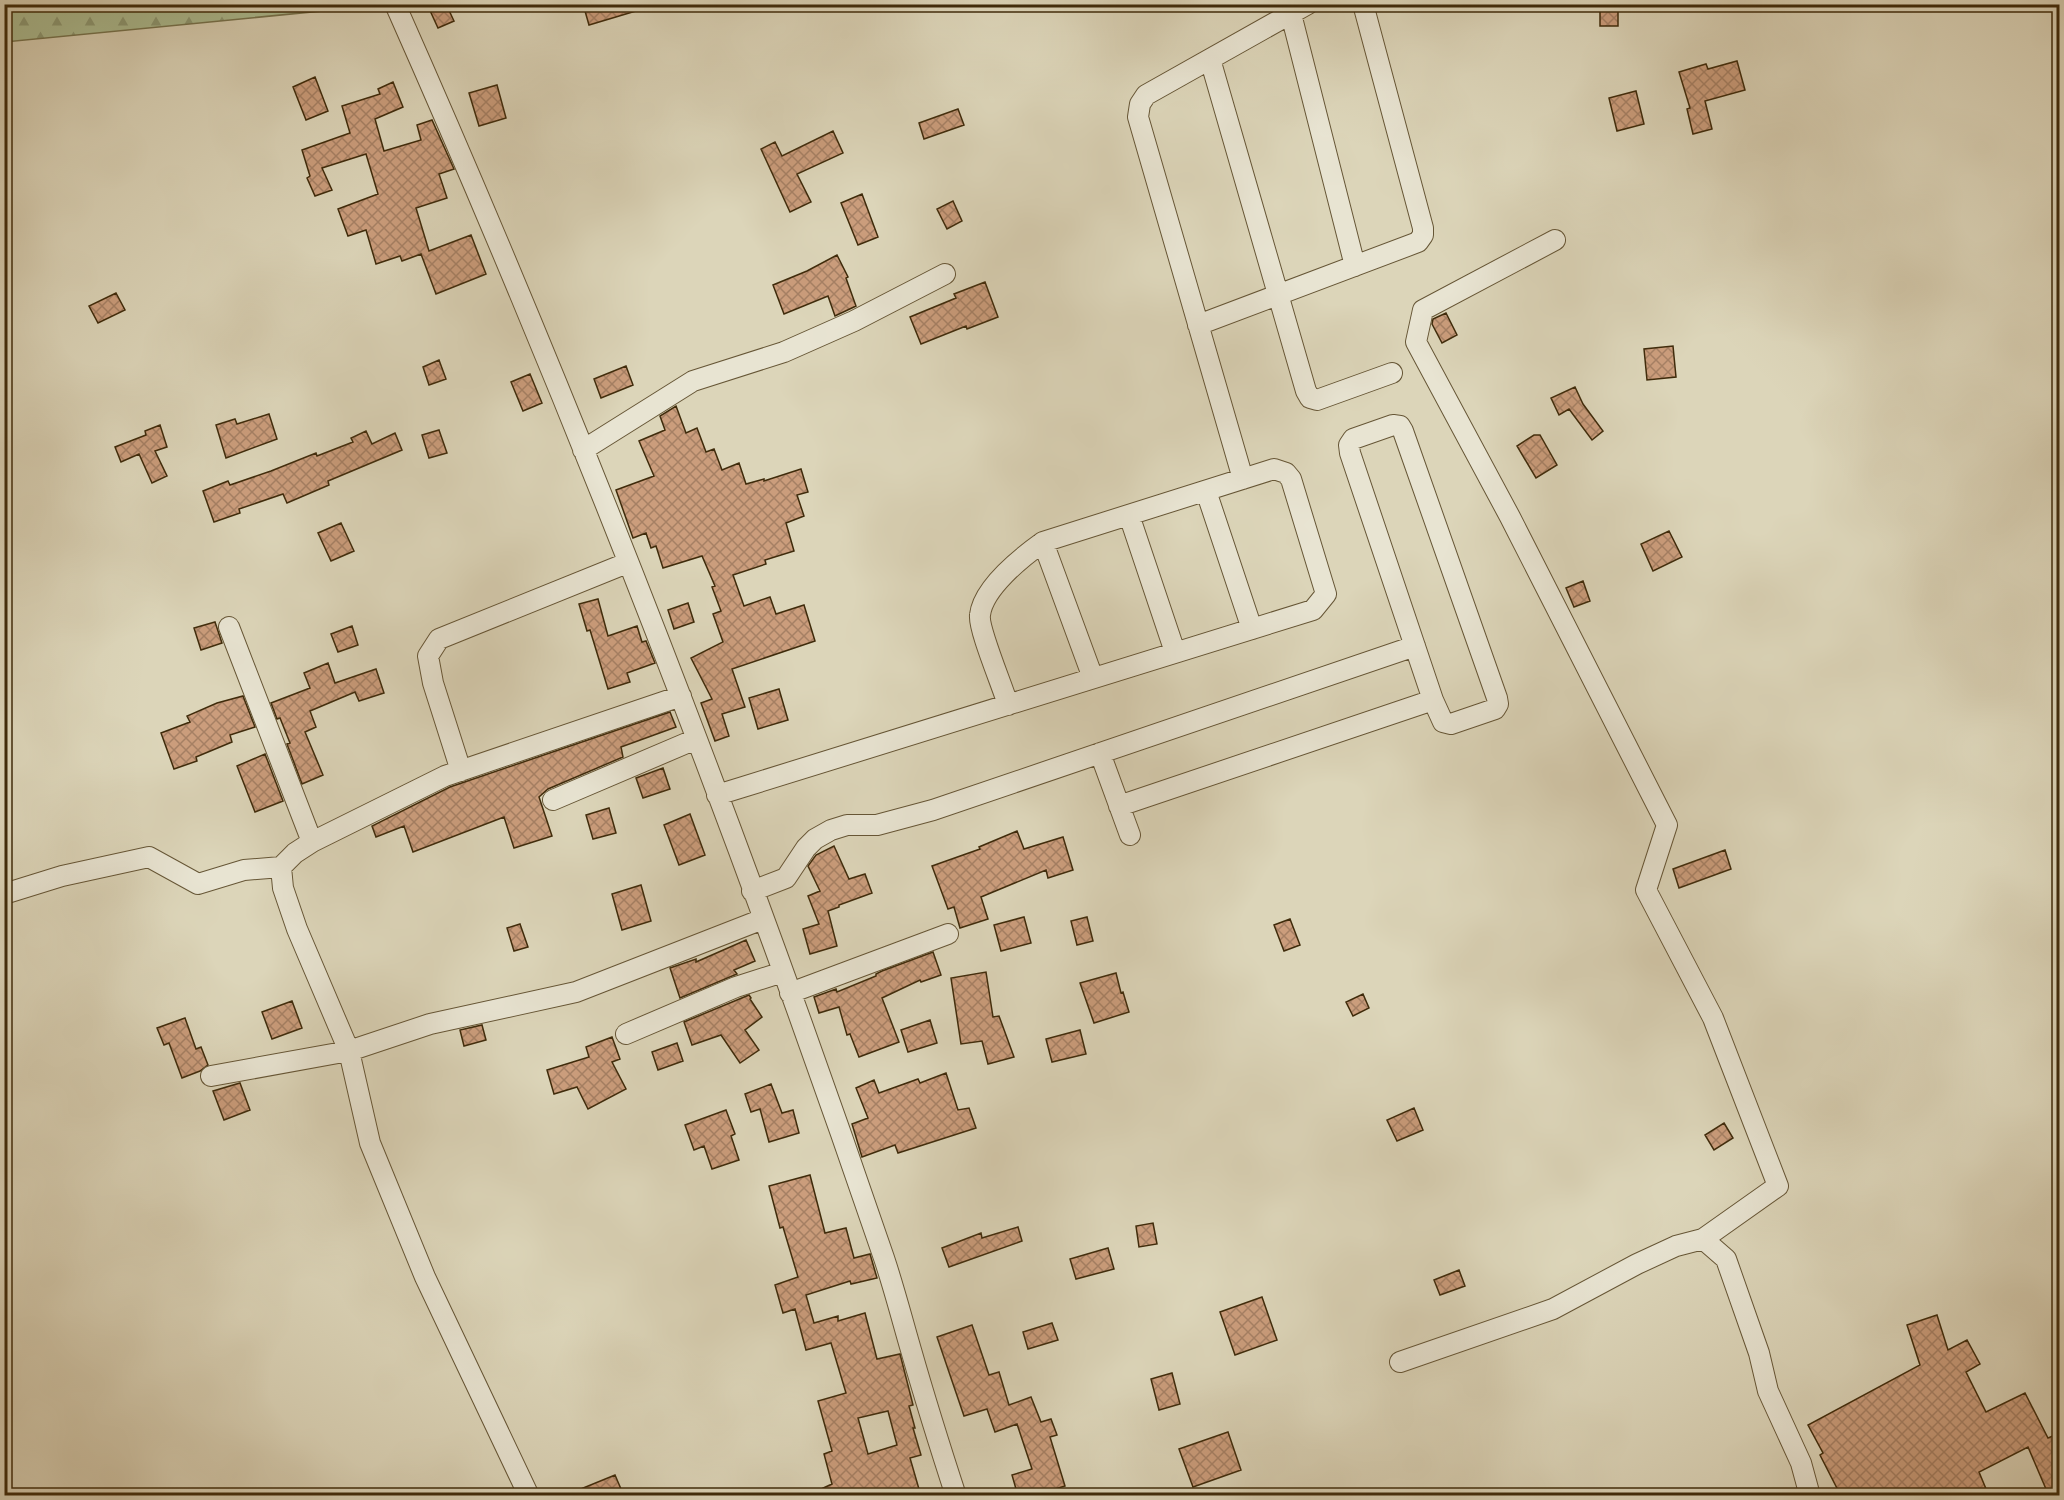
<svg xmlns="http://www.w3.org/2000/svg" width="2064" height="1500" viewBox="0 0 2064 1500" font-family="'Sorts Mill Goudy',serif">
<style>
.forest{fill:url(#forest-firs);stroke:#76744f;stroke-width:1.5}
.building{fill:url(#building-cross-hatch);stroke:#3f2b0b;stroke-width:1.5;fill-rule:evenodd}
.lines{fill:none;stroke-linecap:round;stroke-linejoin:round}
.minor-casing{stroke:#665636;stroke-width:22}
.minor{stroke:#e8e4d2;stroke-width:20}
</style>
<defs>
<pattern id="forest-firs" width="22" height="20" patternUnits="userSpaceOnUse" patternTransform="scale(1.5)"><rect width="22" height="20" fill="#acbe93"/><path d="M5 1l3.5 6h-7zM16 11l3.5 6h-7z" fill="#8d9b76"/></pattern>
<pattern id="building-cross-hatch" width="8" height="8" patternUnits="userSpaceOnUse" patternTransform="scale(1.5)"><rect width="8" height="8" fill="#cb9d7c"/><path d="M0 0l8 8M0 8l8-8" fill="none" stroke="#a68064"/></pattern>
</defs>
<rect width="100%" height="100%" fill="#dcd5b9"/>
<filter id="stains"><feTurbulence type="fractalNoise" baseFrequency=".00333" numOctaves="4"/><feColorMatrix values="0 0 0 0 .2 0 0 0 0 .09 0 0 0 0 .02 0 0 0 .5 -.17"/></filter>
<radialGradient id="worn" r=".72"><stop offset=".6" stop-color="#630" stop-opacity="0"/><stop offset="1" stop-color="#630" stop-opacity=".3"/></radialGradient>
<path class="forest" d="M5 4H383V5L5 42Z"/>
<path class="building" d="M427 4H446L454 21 438 28Z
M583 4H645L646 8 589 25Z
M1600 7H1618V26H1600Z
M1737 61 1745 90 1705 101 1712 129 1693 134 1687 109 1690 108 1679 72 1706 64 1708 69Z
M315 77 328 111 306 120 293 87Z
M393 82 403 107 375 119 384 151 421 140 417 125 432 120 454 169 439 174 447 198 416 208 429 251 471 235 486 274 436 294 421 254 402 261 400 256 376 264 366 230 348 236 338 209 378 194 366 154 322 168 332 190 315 196 307 178 310 176 302 150 350 133 342 106 380 94 378 89Z
M497 85 506 118 479 126 469 93Z
M1636 91 1644 124 1617 131 1609 98Z
M958 109 964 125 924 139 919 123Z
M833 131 843 153 797 174 811 202 790 212 761 149 775 142 782 156Z
M862 194 878 237 858 245 841 203Z
M953 201 962 221 947 229 937 209Z
M837 255 848 277 846 278 856 306 835 316 828 296 784 314 773 285 807 271Z
M985 282 998 317 967 329 966 326 921 344 910 317 956 298 954 294Z
M116 293 125 310 98 323 89 306Z
M1446 313 1457 335 1442 343 1432 324 1433 319Z
M1673 346 1676 377 1647 380 1644 349Z
M439 360 446 379 429 385 423 367Z
M626 366 633 385 601 398 594 379Z
M530 374 542 403 523 411 511 382Z
M1575 387 1583 404 1603 431 1592 440 1569 409 1559 415 1551 398Z
M676 406 686 433 697 428 706 452 714 449 722 470 739 463 746 484 764 479V481L801 469 808 492 797 495 804 516 786 523 794 551 765 560 766 564 733 575 744 606 770 597 776 614 804 605 815 641 732 669 745 707 722 714 729 736 715 741 701 703 712 699 691 658 723 642 713 614 721 611 712 587 715 586 702 556 663 568 656 546 651 548 646 533 633 538 616 490 654 476 639 441 665 430 660 416Z
M269 414 277 439 226 458 216 425 235 419 237 424Z
M160 425 167 447 155 451 167 476 152 483 139 454 121 462 115 447 146 435 145 431Z
M439 430 447 453 429 458 422 435Z
M366 431 372 444 395 433 402 450 328 481 329 485 287 503 283 494 239 509 240 513 214 522 203 491 228 481 230 485 271 471 316 453 317 456 353 442 351 438Z
M1534 435H1540L1557 465 1536 478 1517 446Z
M341 523 354 551 331 561 318 533Z
M1669 531 1682 557 1653 571 1641 544Z
M1583 581 1590 601 1574 607 1566 588Z
M598 599 608 636 637 626 642 642 646 641 655 663 627 673 630 682 608 689 590 630 587 631 579 604Z
M688 603 694 622 674 629 668 610Z
M215 622 222 643 201 650 194 628Z
M352 626 358 645 338 652 331 634Z
M328 663 335 683 376 669 384 693 359 701 355 692 310 711 316 727 305 732 323 775 302 784 287 744 290 743 280 718 277 719 271 703 310 688 304 673Z
M779 689 788 720 758 729 749 698Z
M243 696 255 727 230 735 232 742 196 757 197 761 174 769 161 733 190 722 187 716 217 703Z
M670 712 676 727 621 747 623 757 548 789 539 797 552 836 514 848 504 817 413 852 404 826 376 837 372 826 450 787Z
M265 754 283 801 255 812 237 766Z
M663 768 670 789 643 798 636 778Z
M609 808 616 833 593 839 586 815Z
M690 814 705 855 679 865 664 825Z
M1017 831 1024 849 1063 837 1073 870 1048 878 1046 870 981 897 988 919 960 928 954 907 948 909 932 866 980 849 979 847Z
M834 846 849 879 865 874 872 893 839 905V907L828 911 837 946 810 954 803 929 819 924 808 896 820 891 808 866 816 855Z
M1725 850 1731 869 1679 888 1673 869Z
M641 885 651 921 622 930 612 894Z
M1024 917 1031 943 1001 951 994 925Z
M1087 917 1093 941 1077 945 1071 921Z
M1290 919 1300 945 1284 951 1274 925Z
M520 924 528 947 514 951 507 928Z
M746 940 755 961 734 970 737 974 680 998 670 968 696 959V962Z
M933 952 941 975 921 982 920 980 882 998 899 1042 859 1057 850 1034 847 1035 839 1007 819 1013 814 997 836 989 837 992 876 976V974L882 971Z
M986 972 993 1017 999 1016 1014 1057 988 1064 982 1041 961 1044 951 978Z
M1116 973 1121 993 1123 992 1129 1012 1094 1023 1080 983Z
M1363 994 1369 1008 1353 1016 1346 1002Z
M749 995 751 998 750 999 762 1017 745 1030 759 1050 740 1063 721 1035 692 1045 684 1022Z
M292 1001 302 1028 272 1039 262 1012Z
M185 1018 196 1049 201 1047 208 1065 200 1071 182 1078 169 1043 164 1045 157 1028Z
M930 1020 937 1043 908 1052 901 1030Z
M482 1025 486 1040 464 1046 460 1030Z
M1080 1030 1086 1054 1052 1062 1046 1039Z
M612 1037 620 1059 612 1062 626 1089 588 1109 577 1087 554 1094 547 1070 589 1057 586 1047Z
M677 1043 683 1061 658 1070 652 1052Z
M946 1073 958 1110 969 1108 976 1128 898 1153 895 1145 862 1157 852 1124 868 1118 856 1088 874 1080 879 1093 918 1079 920 1083Z
M240 1083 250 1110 224 1120 213 1091Z
M771 1084 782 1113 793 1110 799 1133 769 1142 760 1109 751 1112 745 1094Z
M1414 1108 1423 1130 1397 1141 1387 1120Z
M726 1110 735 1134 731 1136 739 1160 712 1169 704 1146 694 1150 685 1125Z
M1724 1123 1733 1138 1714 1150 1705 1135Z
M810 1175 825 1233 846 1228 854 1258 870 1254 877 1278 851 1284 850 1281 806 1295 814 1323 838 1316V1321L865 1313 877 1359 900 1354 913 1405 909 1406 915 1428H913L921 1455 910 1458 921 1496H806L832 1484 824 1454 832 1451 818 1401 846 1393 831 1343 806 1350 795 1309 783 1313 775 1285 798 1277 783 1227 780 1228 769 1186ZM888 1411 897 1445 868 1454 858 1418Z
M1153 1223 1157 1244 1139 1247 1136 1226Z
M1018 1227 1022 1241 949 1267 942 1248 981 1233 982 1238Z
M1108 1248 1114 1269 1076 1279 1070 1259Z
M1459 1270 1465 1286 1440 1295 1434 1280Z
M1262 1297 1277 1340 1235 1355 1220 1312Z
M1937 1315 1948 1350 1967 1340 1980 1364 1966 1372 1986 1412 2025 1393 2048 1438 2060 1433V1496H2049L2028 1447 1979 1472 1989 1496H1841L1820 1455 1823 1453 1808 1425 1920 1365 1907 1325Z
M1052 1323 1058 1340 1028 1349 1023 1332Z
M972 1325 989 1375 999 1372 1009 1405 1031 1397 1041 1422 1051 1419 1057 1435 1050 1437 1065 1486 1032 1496H1018L1012 1475 1032 1469 1017 1424 995 1432 987 1409 964 1416 937 1337Z
M1172 1373 1180 1404 1159 1410 1151 1379Z
M1228 1432 1241 1470 1193 1487 1179 1449Z
M615 1475 624 1496H566V1495Z"/>
<g class="lines">
<g class="minor-casing">
<path id="minor" d="M395 4C577 414 739 834 884 1258 894 1288 902 1319 911 1350 925 1399 940 1447 956 1496
M1291 14 1355 266
M1210 59 1306 391 1310 398 1317 400 1392 373
M1555 240 1423 310 1416 342 1510 517 1667 825 1646 890 1713 1018 1778 1186 1703 1239
M1198 325 1418 242 1423 235V228L1363 4
M583 450 693 381 784 352 854 321 945 274
M1243 479 1138 117 1140 104 1146 95 1308 4
M1206 491 1252 629
M1129 515 1175 652
M1043 542 1093 678
M229 627 312 842
M1100 753 1130 835
M461 771 433 683 428 656 439 639 627 563
M717 795 743 787C933 728 1123 669 1313 610L1326 594 1291 479 1286 473 1274 469 1043 542C1022 557 983 588 980 615 978 629 1003 687 1008 705
M553 800 696 739
M1119 806 1433 700 1350 453 1349 445 1353 439 1393 425 1400 426 1403 431 1497 698 1498 704 1495 709 1451 724 1443 722 1433 700
M752 891 786 878 806 848 815 839 831 830 847 825H877L933 810 1415 646
M4 894 62 876 149 857 198 884 244 870 281 867
M790 993 948 934
M626 1034 736 987 783 972
M211 1076 349 1051 430 1024 576 992 763 919
M1400 1362 1553 1309 1637 1264 1676 1246 1703 1239 1726 1259 1759 1353 1768 1391 1801 1463 1810 1496
M529 1496 425 1277 370 1143 349 1051 297 929 283 888 281 867 295 853 312 842 445 776 681 696"/>
</g>
<use href="#minor" class="minor"/>
</g>
<rect width="2064" height="1500" fill="none" stroke="#dcd5b9" stroke-width="24"/>
<rect x="6" y="6" width="2052" height="1488" fill="none" stroke="#3f2b0b" stroke-width="3"/>
<rect x="12" y="12" width="2040" height="1476" fill="none" stroke="#3f2b0b" stroke-width="1.5"/>
<rect width="100%" height="100%" filter="url(#stains)"/>
<rect width="100%" height="100%" fill="url(#worn)"/>
</svg>
